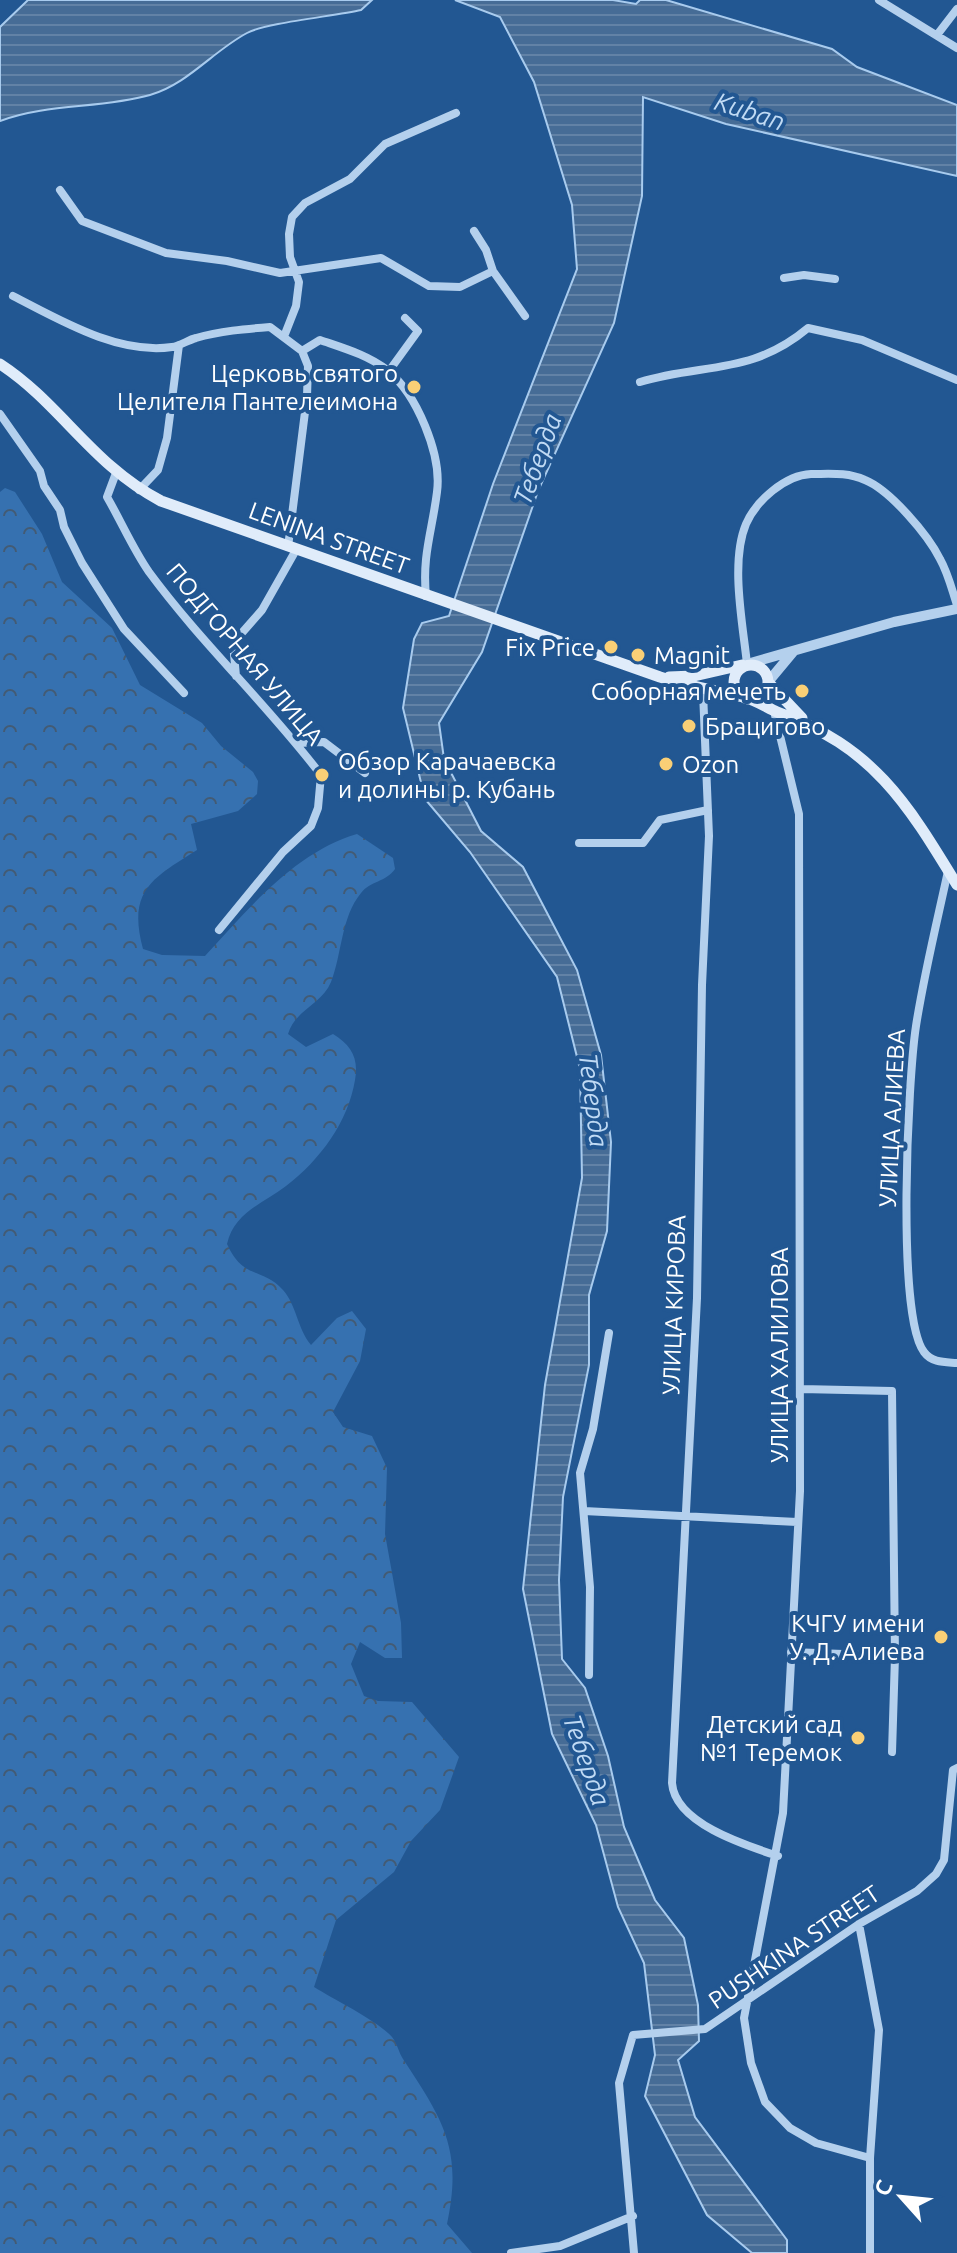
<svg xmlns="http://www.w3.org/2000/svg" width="957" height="2253" viewBox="0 0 957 2253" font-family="Ubuntu,sans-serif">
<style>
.forest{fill:url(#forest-crowns)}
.water{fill:url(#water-rules);stroke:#a8cbee;stroke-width:2}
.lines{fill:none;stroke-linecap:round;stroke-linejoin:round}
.minor{stroke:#b4d0ed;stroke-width:8}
.tertiary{stroke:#b4d0ed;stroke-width:10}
.secondary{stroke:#e0ecfa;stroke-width:11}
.poi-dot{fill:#f9cf76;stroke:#225792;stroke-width:3}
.labels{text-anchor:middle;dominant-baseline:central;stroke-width:8;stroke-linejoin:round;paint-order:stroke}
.poi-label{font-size:24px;fill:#fff;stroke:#225792;text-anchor:end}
.street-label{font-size:24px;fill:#fff;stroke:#225792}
.water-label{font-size:26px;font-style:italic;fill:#c0daf4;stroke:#225792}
</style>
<defs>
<pattern id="forest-crowns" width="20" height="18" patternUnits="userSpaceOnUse" patternTransform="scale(2)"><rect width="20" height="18" fill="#3671b0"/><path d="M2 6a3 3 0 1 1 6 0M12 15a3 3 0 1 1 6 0" fill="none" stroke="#435b74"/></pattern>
<pattern id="water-rules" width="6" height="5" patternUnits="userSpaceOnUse" patternTransform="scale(2)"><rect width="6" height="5" fill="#466c96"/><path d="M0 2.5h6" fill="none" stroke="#6282a6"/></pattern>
</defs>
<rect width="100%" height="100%" fill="#225792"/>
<path class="forest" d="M5 488 15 492 42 534 62 582 112 628 140 685 202 723 221 746 253 772 258 781 257 794 238 811 191 824 197 850C153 878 127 890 143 949L162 955 205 956C247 910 295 852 357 834L393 858 395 869C386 882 370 881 361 893 341 917 342 954 331 982 322 1004 295 1010 288 1034L306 1047 333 1034C351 1045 359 1058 355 1080 348 1122 320 1160 286 1186 262 1204 234 1213 227 1244 244 1281 261 1266 283 1290 297 1306 297 1328 311 1345L337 1318 352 1311 366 1329 360 1361 333 1412 343 1427 372 1436 387 1468 385 1534 401 1623 402 1658H385L360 1642 351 1664 364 1696 378 1701 412 1702 459 1757 440 1810 411 1841 394 1872 336 1920 314 1987C333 1999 378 2021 392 2037 397 2043 399 2053 403 2059 443 2120 463 2149 447 2224L472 2253H0V492Z"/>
<path class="water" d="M28 0H372L361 10C335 16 265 23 247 33 213 51 188 84 150 95 100 109 48 103 0 121V27Z
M455 0H613L636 4 640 0H666L832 49 857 67 957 105V176L726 124 643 97 642 196 614 323 538 491 482 652 439 723 444 759 481 831 523 867 577 970 601 1055 611 1142 607 1231 589 1295V1365L563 1497 559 1580 562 1659 585 1688 608 1756 624 1827 655 1900 684 1938 698 2005 699 2041 678 2060 695 2117 787 2240V2253H752L707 2215 645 2096 655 2055 644 1963 618 1907 596 1825 552 1734 523 1589 545 1385 582 1178 580 1069 557 977 470 852 425 799 403 708 414 639 422 623 449 616 493 484 577 269 572 205 534 82 500 17Z"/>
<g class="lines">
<path class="minor" d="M879 0 957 48
M937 35 957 9
M60 190 82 221 166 253 227 261 280 273 381 258 429 286 460 287 493 271 525 316
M474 231 486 250 493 271
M784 278 804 275 835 279
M13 296C60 320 118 355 172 347 180 346 188 340 196 338 220 331 245 329 270 327L302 351 320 340C343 348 368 355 387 370 417 394 442 455 437 492 432 532 422 555 426 596
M285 334 296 306 299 282 290 257 289 234 292 217 305 203 350 179 385 144 456 113
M389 371 418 331 405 318
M640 382C704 363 752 375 808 328L862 340 957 380
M0 414 40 471 44 486 60 510 64 527 82 563 124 629 184 693
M116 473 107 497C121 521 133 549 149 572 202 644 267 704 321 775L318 808 311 826 283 852 219 930
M139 490 158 470 167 438 179 345
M288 547 307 396 308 366 302 351
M747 664C743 625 730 562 746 524 756 501 785 475 811 474 830 474 847 472 865 480 890 490 928 535 940 559 948 573 952 590 957 605
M236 676 233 643 262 610 296 550
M703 692 709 836 702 985 697 1298 672 1783C675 1823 744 1845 778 1856
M774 711 799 814 800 1491 783 1813 744 2018 751 2063 765 2102 790 2128 816 2143 870 2158
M296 743 324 742 365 773
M579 843H643L660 820 708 810
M948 871C937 922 924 974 916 1026 908 1078 896 1315 924 1352 932 1363 945 1362 957 1363
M801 1389 892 1391 895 1656 892 1752
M584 1511 797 1522
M791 1652 895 1656
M589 1675 590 1587 580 1473 593 1429 609 1333
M859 1924 879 2030 870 2158V2253
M511 2253 560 2246 633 2216
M634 2253 619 2083 633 2035 705 2029 859 1924 917 1891 936 1874 944 1860 953 1770 957 1768"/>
<path class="tertiary" d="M747 664 894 622 957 609
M768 682 793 652"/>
<path class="secondary" d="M0 364C60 403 92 465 161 501L660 677C688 686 715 690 743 697 755 700 766 707 777 712 873 747 906 801 957 885
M734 682a17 17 0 1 1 34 0a17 17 0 1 1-34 0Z
M669 677 694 676 742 665
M768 682 802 718"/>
</g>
<g class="poi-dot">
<circle cx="414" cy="387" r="8"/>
<circle cx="611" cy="647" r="8"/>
<circle cx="638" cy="655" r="8"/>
<circle cx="802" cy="691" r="8"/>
<circle cx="689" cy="726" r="8"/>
<circle cx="666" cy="764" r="8"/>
<circle cx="322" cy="775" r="8"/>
<circle cx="941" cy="1637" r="8"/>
<circle cx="858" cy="1738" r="8"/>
</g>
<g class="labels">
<g class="poi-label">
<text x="398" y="373">Церковь святого<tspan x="398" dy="28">Целителя Пантелеимона</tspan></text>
<text x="595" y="647">Fix Price</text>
<text x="654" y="655" text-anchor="start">Magnit</text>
<text x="786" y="691">Соборная мечеть</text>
<text x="705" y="726" text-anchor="start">Брацигово</text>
<text x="338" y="761" text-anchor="start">Обзор Карачаевска<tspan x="338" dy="28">и долины р. Кубань</tspan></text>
<text x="682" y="764" text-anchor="start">Ozon</text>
<text x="925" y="1623">КЧГУ имени<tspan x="925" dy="28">У. Д. Алиева</tspan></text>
<text x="842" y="1724">Детский сад<tspan x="842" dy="28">№1 Теремок</tspan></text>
</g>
<g class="street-label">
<text transform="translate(329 538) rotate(20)">LENINA STREET</text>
<text transform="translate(245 654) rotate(50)">ПОДГОРНАЯ УЛИЦА</text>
<text transform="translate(892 1118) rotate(-87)">УЛИЦА АЛИЕВА</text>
<text transform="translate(674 1305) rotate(-88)">УЛИЦА КИРОВА</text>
<text transform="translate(779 1355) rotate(-90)">УЛИЦА ХАЛИЛОВА</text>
<text transform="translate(794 1947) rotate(-34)">PUSHKINA STREET</text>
</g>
<g class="water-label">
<text transform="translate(750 111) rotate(18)">Kuban</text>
<text transform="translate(537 459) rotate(-70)">Теберда</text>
<text transform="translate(594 1100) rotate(83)">Теберда</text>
<text transform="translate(587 1760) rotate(71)">Теберда</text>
</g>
</g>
<g transform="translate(901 2197) rotate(297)" stroke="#225792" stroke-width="6" paint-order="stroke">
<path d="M0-6L14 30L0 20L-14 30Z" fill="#ffffff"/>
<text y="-12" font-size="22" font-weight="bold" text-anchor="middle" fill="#ffffff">С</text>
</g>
</svg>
